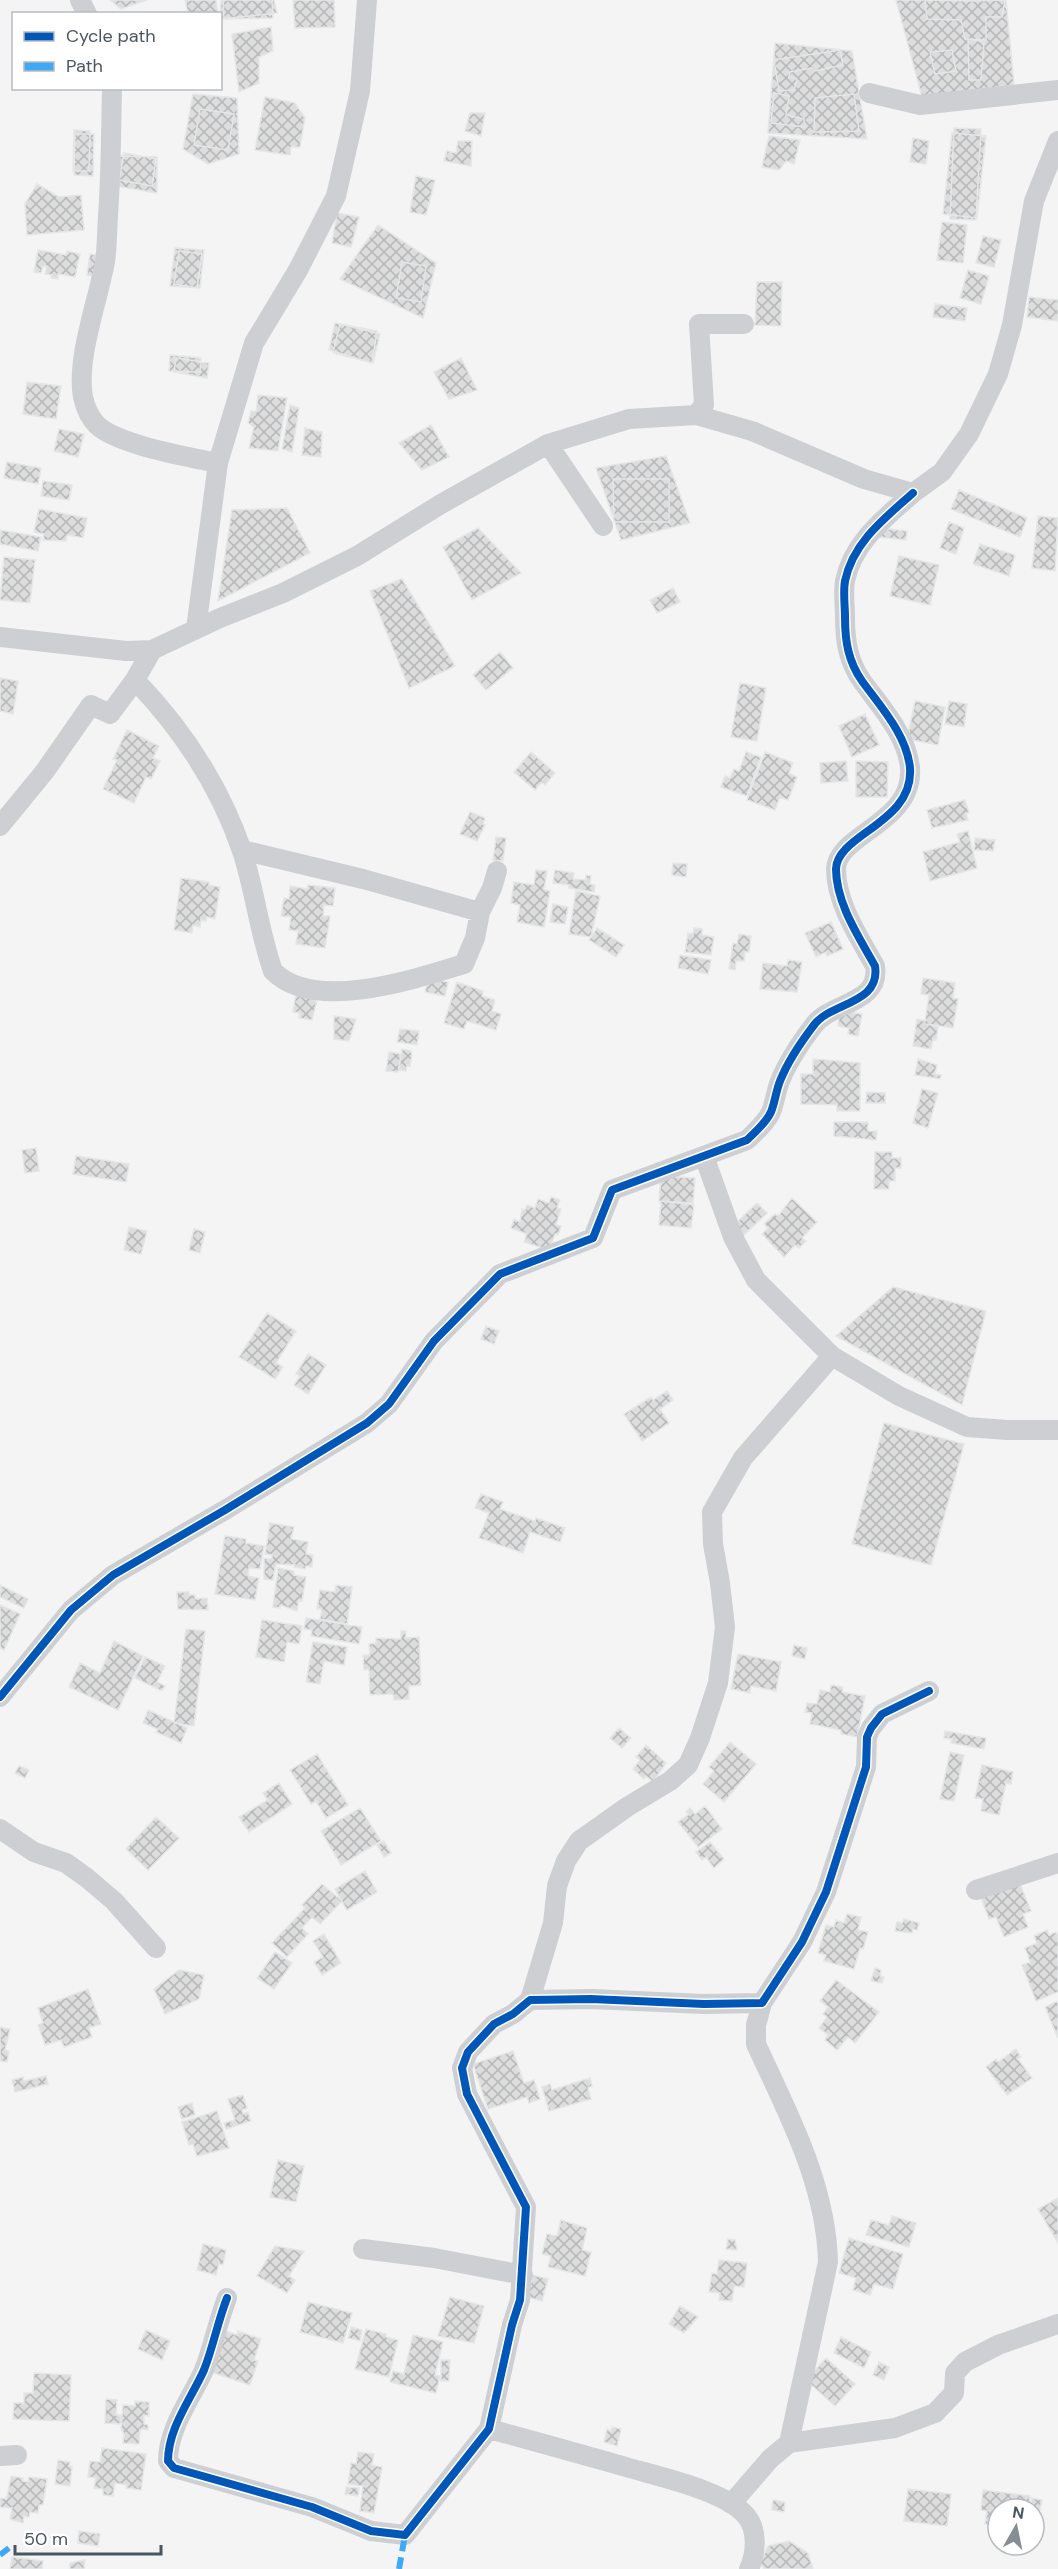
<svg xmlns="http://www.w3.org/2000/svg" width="1058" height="2569" viewBox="0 0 1058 2569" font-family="'DM Sans',sans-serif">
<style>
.building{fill:url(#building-cross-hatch);stroke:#e5e6e7;stroke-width:1.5}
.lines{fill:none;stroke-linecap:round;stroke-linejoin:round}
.minor{stroke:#cecfd2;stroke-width:20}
.quiet{stroke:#3fa9f5;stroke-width:6;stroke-dasharray:12 6;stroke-linecap:butt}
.cycleway-casing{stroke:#fff;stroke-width:11}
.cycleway{stroke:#0057b8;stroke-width:8}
</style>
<defs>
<pattern id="building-cross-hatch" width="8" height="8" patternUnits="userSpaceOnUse" patternTransform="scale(1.5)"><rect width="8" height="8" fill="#ddddde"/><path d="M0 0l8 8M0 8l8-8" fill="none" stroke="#b5b6b7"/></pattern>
</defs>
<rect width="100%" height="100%" fill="#f4f4f4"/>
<path class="building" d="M110 0H147L121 9Z
M185 0H216L218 14H188Z
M221 0H274L277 13 220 19Z
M223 0H272L273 18 224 19Z
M293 0H334L335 27 295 28Z
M896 0H1006L1014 85 922 97Z
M925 0 969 1 1005 0 1002 17H986V40L965 39 961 20 927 19Z
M271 27 273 51 259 57V83L239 92 232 34Z
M968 39 984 42 981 80H969Z
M775 43 852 51 867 139 768 133Z
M840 50 843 65 815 71 812 68 790 72 789 77 797 79 794 90 779 91 774 60Z
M952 50 956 71 935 74 930 52Z
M774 93 789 96 786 115 804 119 805 127 771 123Z
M193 94 237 98 239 154 208 164 183 149Z
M854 94 859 131 814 132 815 98Z
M265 97 295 103 305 118 300 147H291L290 155 255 150Z
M200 109 234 114 228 150 194 145Z
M470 113H485L481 136 465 131Z
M954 128 981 129 976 220 950 219Z
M74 130 90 131 89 171H73Z
M952 133 986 136 977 218 943 214Z
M75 134H94L93 176 74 175Z
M769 136 800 140 794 164 786 161 779 170 762 167Z
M913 138 929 141 926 164 910 162Z
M458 141H472L471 166 444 161 447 151 456 153Z
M124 153 156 159 152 186 119 180Z
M116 156 157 157V193L110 185Z
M416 176 435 180 426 215 410 212Z
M37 184 59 197 81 195 84 230 27 235 25 204Z
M337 213 359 217 351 247 332 243Z
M942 222 967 225 963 263 937 260Z
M378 225 436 263 423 318 340 279Z
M983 236 1001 240 994 267 976 263Z
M175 248 204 250 200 288 170 286Z
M38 250 66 255 67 251 80 254 75 277 58 274V279L51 278 52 275 45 274 47 266H43L41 273 34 272Z
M179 251 202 254 197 288 174 284Z
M90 254 97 255 100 277 87 275Z
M402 262 426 266 421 302 396 298Z
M968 270 989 276 981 304 960 298Z
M757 282H782L781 326 755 325Z
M1029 297 1058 300V321L1027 317Z
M935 304 967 308 965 321 933 317Z
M335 323 377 331 372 363 329 350Z
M340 324 380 334 373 363 333 353Z
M170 355 201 358 200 372 169 371Z
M176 358 209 363 207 378 174 372Z
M461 358 477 390 449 399 434 372Z
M27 382 61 386 56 419 23 414Z
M258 395 287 398 278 451 249 448 254 427 248 423 251 411 256 412Z
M290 405 299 408 292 452 282 449Z
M431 425 449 457 422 470 399 443Z
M305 428 322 432 321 457 302 455Z
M59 429 84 434 78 457 54 451Z
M666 456 690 523 621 540 596 468Z
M7 462 41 468 38 484 4 478Z
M613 479H669V522H614Z
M43 481 72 485 69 500 41 496Z
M959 490 1027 518 1020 537 951 509Z
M287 508 310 553 218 601 232 510Z
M39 509 87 518 83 538 67 535 66 541 43 540 44 534 34 532Z
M1038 516 1058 518 1055 571 1032 568Z
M949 522 964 528 956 554 940 548Z
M478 528 521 573 472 600 443 547Z
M879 528 907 531 906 540 878 537Z
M0 530 41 537 38 551 0 544Z
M980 544 1015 555 1009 576 973 564Z
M899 556 939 565 930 605 890 596Z
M4 557 35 560 30 603 0 600Z
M402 579 455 666 409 688 370 591Z
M673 588 680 602 657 613 650 600Z
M500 652 513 668 486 690 473 675Z
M0 678 18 681 13 714 0 711Z
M740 683 766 688 757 741 731 737Z
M915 701 945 707 938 745 907 739Z
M949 701 967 704 964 727 945 724Z
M865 714 879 745 852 757 839 726Z
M127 730 159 746 153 758 160 761 151 779 146 777 134 803 103 789 117 760 113 759Z
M531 752 555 773 545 785 542 782 535 790 514 772Z
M746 752 761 757 747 796 721 787 725 776 730 778 734 769 739 771Z
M765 752 793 763 789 773 797 777 788 800 780 797 775 810 747 800Z
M846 761 848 781 821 783 820 763Z
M856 761 888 762 887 797H856Z
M965 800 969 813H966L968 820 932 828 927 810Z
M470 812 485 818 483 824 485 825 477 841 460 834Z
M968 831 977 868 930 881 923 852 960 842 957 834Z
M496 837 506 838 503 861 493 860Z
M975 838 995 840 993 851 974 850Z
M673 863 687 864 686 877 672 875Z
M536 870 547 871 544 890 550 891 544 927 517 922 520 905 511 903 514 882 534 885Z
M555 870 574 873 573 879 586 880V875L591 876 590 884 595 885 594 892 569 888V885L553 883Z
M181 878 209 882V885L220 887 215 919 207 917 206 921 201 920 200 927 193 925 192 933 174 930Z
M308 885 335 888 333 906 324 905 323 916H330L325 948 296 944 298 931 289 930 291 917 281 916 284 898 289 899 290 886 307 889Z
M576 891 600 896 591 937 569 934Z
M553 904 568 907 565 924 550 922Z
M831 922 843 949 827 956 826 952 816 957 805 933Z
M597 928 624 945 616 957 589 940Z
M694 928 702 929V935L714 937 711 955 685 952 688 933 693 934Z
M739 934 751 936 749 952H745L744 961H736L735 970 729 969 733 943 737 944Z
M680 955 711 960 708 974 678 968Z
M788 960 802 962 797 992 760 989 763 963 787 966Z
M428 978 448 982 445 996 425 992Z
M923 978 955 983 953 998 958 999 953 1028 927 1024 938 1027 936 1040 933 1039 931 1049 913 1046 917 1019 925 1021 929 995 921 994Z
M457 982 483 991 482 996 495 1000 492 1011 501 1014 496 1030 467 1021 464 1029 444 1023Z
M296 993 309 998 314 996V1000H317L312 1020 299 1018 300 1013 293 1012Z
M840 1011 862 1014 858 1036 848 1034 849 1028 838 1026Z
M334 1016 356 1019 349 1041 334 1039Z
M400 1029 419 1031 417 1045 397 1042Z
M402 1049 411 1051 412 1055 410 1066 407 1065 406 1071 399 1070Z
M389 1052 401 1054 398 1072 386 1071Z
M813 1059 860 1063V1111H837V1105L801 1104V1074H813Z
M918 1059 937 1065 935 1074 941 1075 940 1079 915 1075Z
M922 1089 938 1093 928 1128 913 1123Z
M867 1092 885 1093V1103H866Z
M834 1122H868V1131H877L876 1140 834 1136Z
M36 1148 39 1171 25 1173 22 1150Z
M875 1152H892V1158H901V1168H895V1181H889V1189H874Z
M76 1156 129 1164 126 1182 73 1174Z
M661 1176 695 1178 693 1203 659 1201Z
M551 1197 560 1200 557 1208 561 1209 556 1225 561 1226 558 1235 555 1234 549 1250 524 1242 527 1234 511 1228 514 1219 520 1222 522 1209 525 1210 527 1205 535 1208 538 1199 549 1203Z
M792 1198 817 1222 802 1238 806 1241 799 1248 795 1245 784 1257 762 1234 768 1228 764 1224 775 1214 778 1216Z
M661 1201 694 1205 691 1228 659 1225Z
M757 1203 767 1213 743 1236 733 1226Z
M129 1227 147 1231 141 1254 124 1250Z
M194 1229 205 1232 200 1253 189 1250Z
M893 1287 986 1311 962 1405 836 1336Z
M267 1313 296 1331 276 1363 283 1367 275 1379 239 1357Z
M486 1326 499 1331 494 1344 481 1339Z
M308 1354 326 1365 308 1394 294 1385 300 1376 296 1374Z
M667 1391 673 1400 660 1409 669 1423 642 1441 624 1414 651 1397 653 1400Z
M884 1423 964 1444 931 1565 852 1544Z
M481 1494 503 1502 500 1509 535 1521 536 1518 565 1528 560 1542 530 1532 523 1553 479 1538 489 1513 475 1508Z
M270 1523 294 1527 291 1539 308 1542 306 1554 313 1555 312 1567 306 1566 305 1569 294 1567 295 1565 276 1564 273 1580 264 1579V1558L272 1559V1555L265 1554Z
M225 1536 246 1539V1543L264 1546 260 1569 249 1568 248 1576 259 1578 255 1600 215 1594Z
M278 1568 294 1571V1575L306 1577 302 1601 299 1600 297 1611 280 1605V1608L273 1607Z
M0 1585 28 1599 24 1608 0 1597Z
M336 1585 352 1587 347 1624 320 1619 322 1609H317L320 1590 335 1592Z
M177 1592H189V1595H195V1599L207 1598 208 1610 178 1609Z
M0 1605 20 1614 4 1650 0 1648Z
M306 1618 362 1627 359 1644 311 1636 312 1630 304 1629Z
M262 1620 302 1626 299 1644 287 1642 284 1662 256 1657Z
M186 1629 205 1631 194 1726 174 1723Z
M401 1631H406V1638L419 1637 421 1685 409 1686V1699L394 1700 393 1694 370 1695 369 1669 364 1670 363 1655H370L369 1644 376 1643V1638L401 1639Z
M114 1641 143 1656 118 1710 69 1687 80 1663 100 1673Z
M313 1642 347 1647 344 1665 324 1661 320 1684 306 1682Z
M794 1645 807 1648 805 1659 792 1656Z
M738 1654 781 1662 776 1691 751 1686 750 1693 731 1689Z
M145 1657 165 1666 157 1682 165 1686 162 1691 135 1678Z
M831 1685 843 1687 842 1692 865 1696 857 1737 841 1734V1730L810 1724 812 1713 805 1712 807 1703 817 1704 820 1690 830 1692Z
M148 1710 187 1728 181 1743 156 1732 158 1729 143 1723Z
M619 1728 631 1738 622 1748 610 1738Z
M945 1731 986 1738 984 1749 951 1743 952 1739 944 1738Z
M730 1742 756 1764 724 1802 703 1784 714 1771 709 1767Z
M646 1745 666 1763 653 1782 646 1776 644 1779 633 1769 640 1760 636 1757Z
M950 1752 964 1755 954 1801 940 1799Z
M317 1754 348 1805 326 1818 316 1801 311 1804 290 1770Z
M982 1765 1013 1772 1011 1784 1006 1783 999 1815 981 1811 983 1799 975 1798Z
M19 1766 29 1770 25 1778 15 1773Z
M279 1783 292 1804 249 1832 239 1817 268 1800 263 1793Z
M705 1806 722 1829 698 1847 678 1822 689 1814 686 1811 690 1808 695 1814Z
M360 1808 381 1841 341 1865 321 1831Z
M156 1817 179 1838 148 1870 126 1849Z
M384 1841 391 1853 384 1857 377 1845Z
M710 1842 724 1859 714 1868 706 1857 702 1860 696 1852Z
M365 1871 377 1892 347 1910 335 1889Z
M1018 1879 1031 1911 1023 1914 1028 1927 1004 1937 996 1917 989 1919 980 1895Z
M322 1884 342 1901 320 1924 312 1917 302 1928 308 1934 287 1957 272 1943 305 1908 302 1905Z
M847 1914 861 1917 858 1930 868 1932 863 1949 860 1948 854 1969 824 1961 826 1955 818 1953 826 1925 834 1927 836 1920 844 1923Z
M904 1919 919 1923 917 1930 913 1929 912 1933 895 1931 897 1922 902 1923Z
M1047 1930 1049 1935 1056 1932 1058 1936V1992L1036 2001 1022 1965 1030 1962 1025 1948 1037 1943 1034 1936Z
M324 1934 341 1963 322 1975 314 1962 323 1957 313 1941Z
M275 1952 292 1963 274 1989 257 1978Z
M875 1968 881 1970 880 1976 884 1977 882 1983 871 1981Z
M179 1970 204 1975 199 1999 165 2014 154 1989Z
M836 1980 879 2012 855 2043 848 2037 837 2050 825 2040 828 2035 819 2028 827 2017 823 2014 828 2007 820 2001Z
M88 1989 101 2024 89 2028 92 2037 64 2047 61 2040 45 2045 38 2025 43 2023 38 2008Z
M1058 2001V2038L1045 2007Z
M0 2027 10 2029 5 2050 9 2051 7 2062 0 2061Z
M1016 2049 1021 2057 1018 2059 1032 2078 1007 2095 986 2067 996 2059 998 2062Z
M513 2051 524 2083 534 2080 540 2099 529 2103 527 2097 488 2109 473 2064Z
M46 2076 48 2084 15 2092 12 2080 23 2077 24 2081Z
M590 2078 592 2086 588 2088 591 2099 549 2111 542 2087 550 2084 552 2090Z
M243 2095 247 2108 242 2110 243 2114 248 2112 251 2121 226 2129 224 2123 235 2120 228 2099Z
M192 2103 195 2115 182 2119 178 2107Z
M217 2111 229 2148 197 2156 193 2144 189 2145 182 2122Z
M278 2160 304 2166 296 2202 270 2197Z
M1058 2198V2243L1038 2209Z
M892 2216 916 2223 909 2247 866 2235 871 2220 889 2225Z
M561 2220 587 2228 582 2250 591 2252 585 2276 548 2267 551 2256 542 2254 547 2234 557 2236Z
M849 2238 903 2254 893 2289 874 2284 870 2295 853 2290 856 2278 839 2273Z
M728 2239 735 2240 737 2250 726 2249Z
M203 2244 226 2250 223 2265 219 2264 216 2275 197 2270Z
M275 2246 304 2251 289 2276 295 2280 287 2293 257 2276Z
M719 2260 747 2263 744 2287 734 2286 732 2301 719 2300 720 2293 709 2292 712 2273 717 2274Z
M533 2275 548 2279 542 2301 527 2297Z
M450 2297 484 2306 474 2343 438 2336Z
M308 2302 352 2313 343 2343 300 2332Z
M680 2306 698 2317 684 2333 669 2324Z
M351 2327 362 2330 360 2341 348 2338Z
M366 2329 386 2334V2337L398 2340 389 2377 355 2369Z
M146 2330 170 2341 162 2360 138 2349Z
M225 2331 237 2335 238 2331 261 2339 254 2360 258 2361 250 2385 208 2371Z
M413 2335 443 2342 435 2375 440 2376 436 2393 390 2382 393 2371 404 2374Z
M841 2337 871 2352 864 2368 834 2353Z
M826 2358 855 2384 835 2406 806 2380Z
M441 2360H450L449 2381H441Z
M879 2362 889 2367 884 2380 873 2375Z
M34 2373 71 2375 69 2421 13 2419 14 2403H24V2393H33Z
M106 2399 117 2400 116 2415H121V2424L105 2423Z
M135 2401 149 2402V2416L144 2415V2424L148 2425V2430L140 2429 139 2444 123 2443 124 2434 121 2429 123 2405 135 2406Z
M612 2427 621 2429 617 2446 604 2442 607 2429 611 2431Z
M102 2448 146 2454 141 2490 126 2488 127 2485 115 2483 113 2496 103 2495V2489L94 2488 96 2478 88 2477 90 2461 100 2462Z
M358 2452 374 2454 372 2465 382 2467 374 2513 360 2511 363 2486 348 2484 351 2463 356 2464Z
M58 2460 70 2462 69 2466H72L70 2486 55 2484Z
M11 2476 23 2478 22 2481 28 2482 29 2477 47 2479 43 2505H39L38 2513 30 2512 29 2517 24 2516 23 2523 10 2519 12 2508 0 2507V2498L6 2499 8 2492Z
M346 2487 359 2488 358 2496 345 2494Z
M908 2489 951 2494 947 2526 904 2521Z
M983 2490 1030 2496 1029 2509H998V2525L985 2524 987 2511 981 2510Z
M1032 2498 1042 2500 1040 2510 1030 2509Z
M773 2500 785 2502 784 2512 772 2510Z
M79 2531 100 2534 98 2546 78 2543Z
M789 2541 808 2553 813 2569H764L760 2564 768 2546Z
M12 2557 43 2561 42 2569H10Z
M85 2560 84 2569H70V2563Z"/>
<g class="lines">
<path class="minor" d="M80 0 87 14
M112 88C111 131 111 174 108 216 107 231 107 247 105 262 98 300 76 359 83 397 85 406 90 418 97 425 118 445 189 457 218 463
M869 93 920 105 1058 90
M696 415 704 405 699 324H744
M548 444 603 526
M196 629 218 463 254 343 298 270 336 196 360 91 367 0
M0 637 126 651 152 650 220 618 283 593 357 556 441 504 548 444 629 419 696 415 752 431 864 479 913 493 942 472 969 434 998 374 1012 325 1034 201 1058 141
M135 680C182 729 220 786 242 851 255 890 259 932 273 971 314 1013 415 979 464 964L475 938 480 912 492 888 497 871
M0 826 45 771 91 705 110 714 135 680 152 650
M242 850 363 879 480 912
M704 1156 733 1237 756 1280 832 1356 899 1396 967 1427 1007 1430H1058
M0 1697 71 1610 113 1575 225 1510 367 1423 389 1404 434 1341 500 1274 593 1238 612 1190 747 1140C756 1131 766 1123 771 1112 775 1102 776 1091 780 1081 788 1061 801 1042 814 1025 831 1002 881 1004 875 966 859 937 836 903 836 869 837 834 914 823 910 768 907 735 880 706 862 681 848 661 845 641 845 617 845 606 843 592 845 581 853 542 885 518 913 493
M0 1829 34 1852 66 1863 87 1878 114 1901 156 1948
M976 1890 1058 1863
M530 2000 553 1923 557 1886 566 1861 579 1841 627 1807 670 1781 688 1765 700 1738 718 1683 725 1627 720 1583 713 1544 712 1512 743 1458 832 1356
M762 2003 756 2025V2044C788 2114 826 2183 828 2262L789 2443
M363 2249 434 2258 523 2275
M227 2298C218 2321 213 2347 204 2370 191 2399 168 2428 168 2461L174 2468 312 2507 371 2531 405 2535 489 2429 512 2325 520 2300 526 2207 467 2094 462 2068 468 2052 494 2024 513 2014 530 2000 591 1999 704 2004 762 2003 802 1942 826 1892 866 1767 867 1737 871 1728 882 1714 929 1691
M489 2429C535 2441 580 2454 626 2467 656 2476 728 2491 747 2517 758 2531 756 2554 749 2569
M0 2456 17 2455
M731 2504 770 2459 789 2443 895 2428 935 2413 954 2393 955 2373 965 2362 998 2345 1058 2324"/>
<path class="quiet" d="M0 2555 9 2548
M399 2569 405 2535"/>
<g class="cycleway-casing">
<path id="cycleway" d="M0 1697 71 1610 113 1575 225 1510 367 1423 389 1404 434 1341 500 1274 593 1238 612 1190 747 1140C756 1131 766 1123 771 1112 775 1102 776 1091 780 1081 788 1061 801 1042 814 1025 831 1002 881 1004 875 966 859 937 836 903 836 869 837 834 914 823 910 768 907 735 880 706 862 681 848 661 845 641 845 617 845 606 843 592 845 581 853 542 885 518 913 493
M227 2298C218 2321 213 2347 204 2370 191 2399 168 2428 168 2461L174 2468 312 2507 371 2531 405 2535 489 2429 512 2325 520 2300 526 2207 467 2094 462 2068 468 2052 494 2024 513 2014 530 2000 591 1999 704 2004 762 2003 802 1942 826 1892 866 1767 867 1737 871 1728 882 1714 929 1691"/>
</g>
<use href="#cycleway" class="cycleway"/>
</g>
<rect x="12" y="12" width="210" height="78" fill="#ffffff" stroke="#b7bbc0" stroke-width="1.5"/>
<rect x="24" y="32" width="30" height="9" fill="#0057b8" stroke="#b7bbc0" stroke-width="1.5"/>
<text x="66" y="42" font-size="18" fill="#4a5561">Cycle path</text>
<rect x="24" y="62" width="30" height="9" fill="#3fa9f5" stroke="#b7bbc0" stroke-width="1.5"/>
<text x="66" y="72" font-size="18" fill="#4a5561">Path</text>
<g transform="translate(1016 2527) rotate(9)"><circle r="28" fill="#ffffff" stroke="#b7bbc0" stroke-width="1.5"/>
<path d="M0-4.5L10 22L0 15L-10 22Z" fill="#868d94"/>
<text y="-9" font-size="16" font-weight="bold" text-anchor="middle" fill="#4a5561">N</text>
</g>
<path d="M15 2545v9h146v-9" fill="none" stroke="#4a5561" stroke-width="3"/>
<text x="24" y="2545" font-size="18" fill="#4a5561" stroke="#ffffff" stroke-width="4.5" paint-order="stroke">50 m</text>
</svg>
